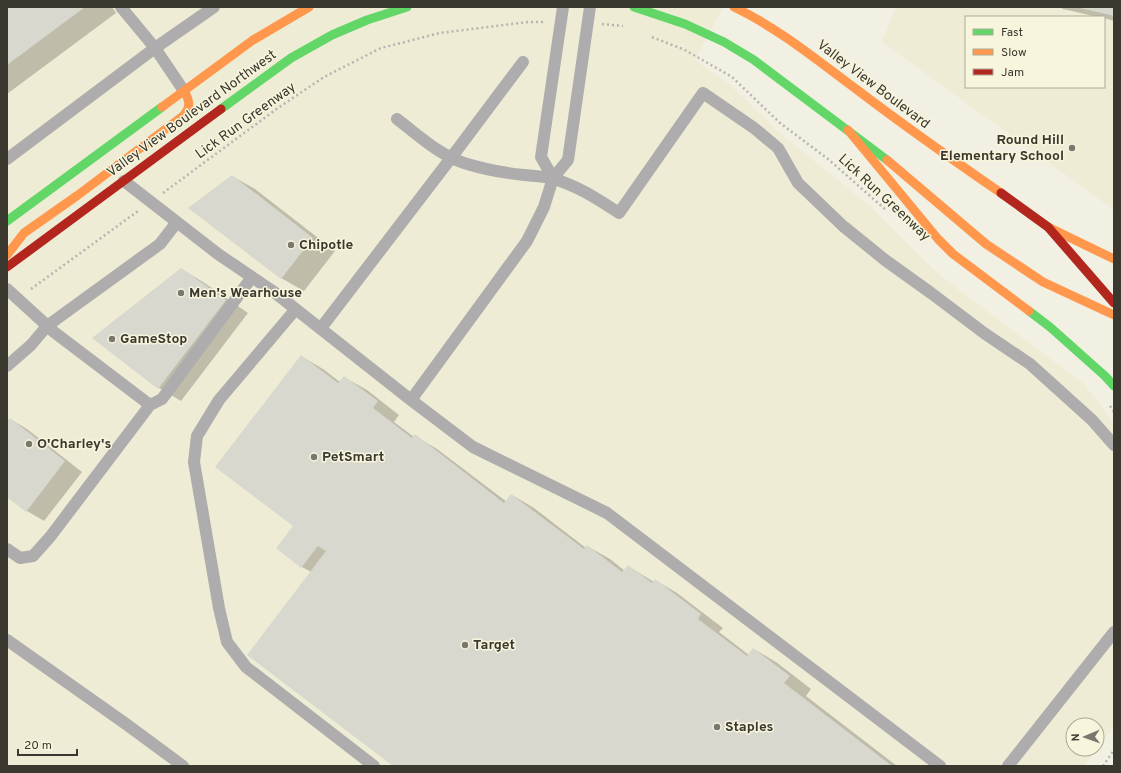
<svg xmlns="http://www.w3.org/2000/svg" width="1121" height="773" viewBox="0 0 1121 773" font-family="Overpass,sans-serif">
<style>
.built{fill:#efecd5;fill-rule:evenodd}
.shadow{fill:#0003}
.building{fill:#d9d8ce}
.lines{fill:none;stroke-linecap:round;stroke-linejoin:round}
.path{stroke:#b6b4b0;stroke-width:2.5;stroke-dasharray:2 3;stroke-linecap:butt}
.lane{stroke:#aeacad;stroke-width:12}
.fast{stroke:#63d668;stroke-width:9}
.slow{stroke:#ff974d;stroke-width:9}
.jam{stroke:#b3261e;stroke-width:9}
.poi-dot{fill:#7a786e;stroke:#f8f5dd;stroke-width:1.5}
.labels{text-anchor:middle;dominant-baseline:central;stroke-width:3;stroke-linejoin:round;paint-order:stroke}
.street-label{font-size:14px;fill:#3a382f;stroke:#f8f5dd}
.poi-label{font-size:14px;font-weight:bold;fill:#3a382f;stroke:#f8f5dd;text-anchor:start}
</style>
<rect width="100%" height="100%" fill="#f2f0e3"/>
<path class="built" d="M7 7H723L695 60 728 83 780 133 872 208 943 278 1084 384 1102 407 1114 424V726L1097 749V725H1073V749H1097L1084 766H7Z
M896 7H1114V210L882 42ZM966 17H1104V87H966Z"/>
<path class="shadow" d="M7 7H112L116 13 7 94Z
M1060 7H1114V21L1104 18V17H1098L1063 9Z
M232 176 255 189 335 251 304 291 281 278Z
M181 269 203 282 248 313 181 401 159 388 93 338Z
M301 356 323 369 340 382 344 377 367 390 399 415 394 422 414 437 415 436 437 449 507 502 512 495 534 508 586 548 587 546 610 559 625 571 628 566 654 582 655 580 677 593 723 628 719 632 749 655 754 649 776 662 811 689 806 696 897 766H394L311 572 302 567 277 548 294 526Z
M10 419 27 429 82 472 44 521 27 511 7 496V423Z"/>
<path class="building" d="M7 7H85L7 65Z
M1080 7H1114V16L1080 8Z
M232 175 313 238 281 279 188 208Z
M181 268 226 300 158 389 92 338Z
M301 355 338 383 344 376 378 401 373 408 412 438 415 434 504 503 511 494 584 549 587 545 622 572 628 565 652 583 655 579 701 614 698 619 747 656 753 648 790 676 784 683 892 766H393L247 655 326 551 318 546 301 568 276 548 293 526 215 467Z
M10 418 65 461 26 512 7 497V421Z"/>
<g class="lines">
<path class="path" d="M602 24 623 26
M652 37 685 50 732 77 780 123 828 159 886 210
M163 193 278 108 324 77 381 48 440 33 528 22H545
M31 289 138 211
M1110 406 1114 412
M1103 766 1114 750"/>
<path class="lane" d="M121 7 155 48 184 91
M397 119C418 135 439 155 464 163 483 169 504 173 524 175 533 176 545 176 554 179 578 186 599 200 619 213L703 93 754 128 778 148 798 183 843 226 885 260 931 293 984 333 1030 364 1092 420 1114 445
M7 159 155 48 214 7
M553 178 541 157 563 7
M124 181 218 254 274 292 411 400 473 447 607 513 940 766
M7 289 54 332 150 405 50 537 33 556 20 558 7 549
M295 310 219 400 197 436 194 462 219 608 227 642 246 667 374 766
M321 328 451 158 523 62
M7 366 31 345 47 326 160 244 177 222
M411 400 527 241 544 207 553 178 568 160 590 7
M150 405 162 399 252 277
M7 640 126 724 183 766
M1008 766 1114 632"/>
<path class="fast" d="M634 7 685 24 724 42 754 60 887 160
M221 109 291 58 332 35 367 20 407 7
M7 221 162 107
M1029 311 1050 327 1105 376 1114 386"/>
<path class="slow" d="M734 7C780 29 819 62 860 92 906 127 953 160 1001 193
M162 107 253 40 309 7
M848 130 938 239 953 254 1029 311
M887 160 986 244 1043 282 1114 315
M1048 227 1114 259
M7 255 24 233 78 195 183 116C191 107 190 101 184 91"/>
<path class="jam" d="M1001 193 1048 227 1114 303
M7 267 221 109"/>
</g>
<g class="poi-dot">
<circle cx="1072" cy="148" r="4"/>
<circle cx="291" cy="245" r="4"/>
<circle cx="181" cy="293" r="4"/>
<circle cx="112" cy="339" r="4"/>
<circle cx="29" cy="444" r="4"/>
<circle cx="314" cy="457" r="4"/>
<circle cx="465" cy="645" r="4"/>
<circle cx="717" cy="727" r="4"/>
</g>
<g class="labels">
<g class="street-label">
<text transform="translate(873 85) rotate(37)">Valley View Boulevard</text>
<text transform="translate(192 114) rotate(-36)">Valley View Boulevard Northwest</text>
<text transform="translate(246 121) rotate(-36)">Lick Run Greenway</text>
<text transform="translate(884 198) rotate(43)">Lick Run Greenway</text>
</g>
<g class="poi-label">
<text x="1064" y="140" text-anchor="end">Round Hill<tspan x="1064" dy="16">Elementary School</tspan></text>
<text x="299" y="245">Chipotle</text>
<text x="189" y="293">Men's Wearhouse</text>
<text x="120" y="339">GameStop</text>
<text x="37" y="444">O'Charley's</text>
<text x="322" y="457">PetSmart</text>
<text x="473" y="645">Target</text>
<text x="725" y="727">Staples</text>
</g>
</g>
<rect width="1121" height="773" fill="none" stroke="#3a382f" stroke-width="16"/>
<rect x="965" y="16" width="140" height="72" fill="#f8f5dd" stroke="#aca997"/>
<rect x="973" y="29" width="20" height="6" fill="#63d668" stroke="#aca997"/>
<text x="1001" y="36" font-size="12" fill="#3a382f">Fast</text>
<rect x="973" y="49" width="20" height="6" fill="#ff974d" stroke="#aca997"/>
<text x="1001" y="56" font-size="12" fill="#3a382f">Slow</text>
<rect x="973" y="69" width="20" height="6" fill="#b3261e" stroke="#aca997"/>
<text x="1001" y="76" font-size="12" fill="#3a382f">Jam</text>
<g transform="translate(1085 737) rotate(268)"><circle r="19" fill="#f8f5dd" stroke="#aca997"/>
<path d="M0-3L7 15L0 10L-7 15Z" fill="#7a786e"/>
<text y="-6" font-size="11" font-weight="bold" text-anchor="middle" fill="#3a382f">N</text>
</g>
<path d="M18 749v6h59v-6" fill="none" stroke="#3a382f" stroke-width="2"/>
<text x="24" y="749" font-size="12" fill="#3a382f" stroke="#f8f5dd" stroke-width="3" paint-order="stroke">20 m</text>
</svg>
